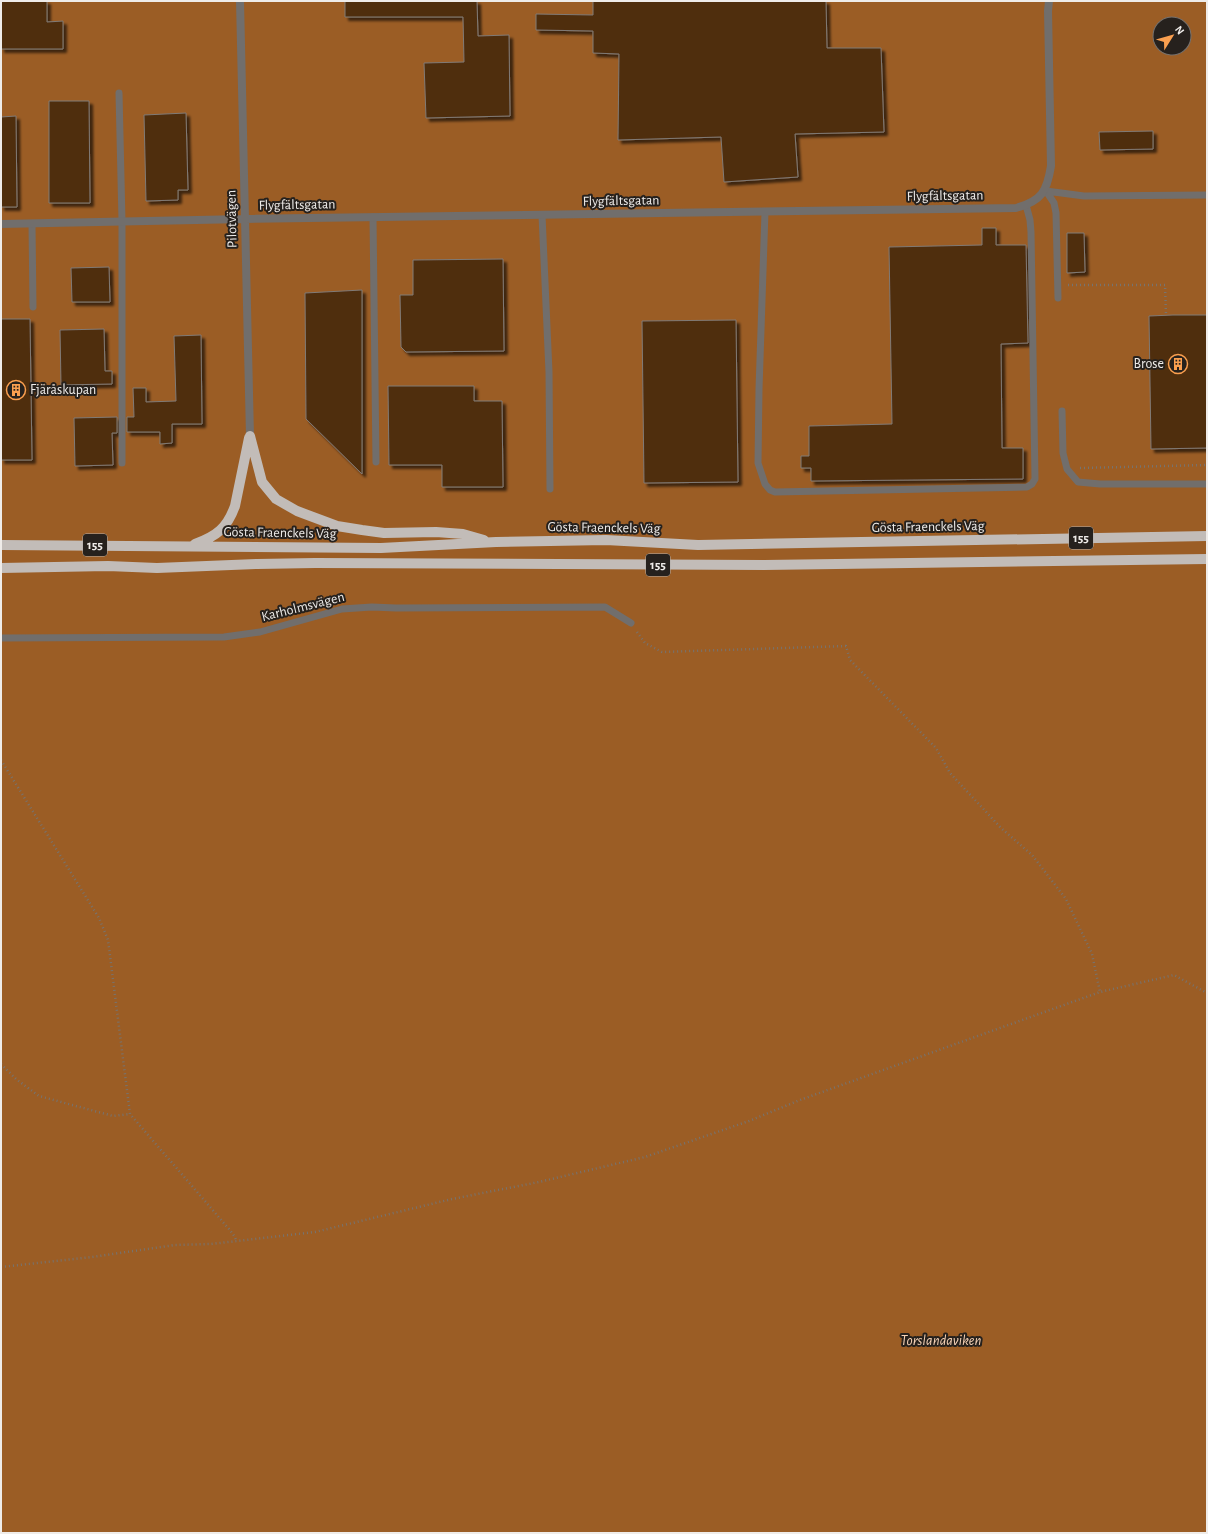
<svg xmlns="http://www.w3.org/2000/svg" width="1208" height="1534" viewBox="0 0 1208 1534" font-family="'Alegreya Sans',sans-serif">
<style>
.water{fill:#9b5d25;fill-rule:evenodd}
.building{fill:#4f2e11;stroke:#807a75;filter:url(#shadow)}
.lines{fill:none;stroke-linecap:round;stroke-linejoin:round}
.path{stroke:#77736f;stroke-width:2.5;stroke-dasharray:1 3;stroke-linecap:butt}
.lane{stroke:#716e6c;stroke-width:7}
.street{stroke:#716e6c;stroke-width:8}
.primary{stroke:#c2bcb8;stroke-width:10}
.labels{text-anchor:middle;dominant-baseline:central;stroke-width:4;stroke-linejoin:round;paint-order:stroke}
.shield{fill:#26211d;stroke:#b3afac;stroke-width:1}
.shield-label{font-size:13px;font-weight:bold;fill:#efece9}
.street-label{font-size:14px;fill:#efece9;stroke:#26211d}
.poi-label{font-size:14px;fill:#efece9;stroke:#26211d;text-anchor:end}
.water-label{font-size:15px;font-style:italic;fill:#f7d3b7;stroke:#26211d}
</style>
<defs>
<filter id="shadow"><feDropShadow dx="3.5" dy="3.5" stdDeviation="1" flood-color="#0009"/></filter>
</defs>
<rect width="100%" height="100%" fill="#26211d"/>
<path class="water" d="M1 1H1207V1533H1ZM1160 24H1184V48H1160Z"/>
<path class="building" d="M1 1H47V22L63 21V49H1Z
M345 1H477L478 36 509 35 510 116 426 118 424 63 464 62 463 17H345Z
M593 1H826L827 48H881L884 132 795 134 798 177 724 182 721 137 618 140 619 54 593 53V31L536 30V14L593 15Z
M49 101H89L90 203H49Z
M186 113 188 190H178V200L146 201 144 115Z
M16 116 17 207H1V117Z
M1153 131V149L1100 150 1099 132Z
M982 228H996V245H1026L1028 343 1001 344 1002 448H1023V479L811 481V468H801V456H809V426L892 424 889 247 982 245Z
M1067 233H1084L1085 272 1067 273Z
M503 259 504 351 406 352 401 347 400 295H413V260Z
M109 267 110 302H72L71 268Z
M362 290V474L306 419 305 293Z
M1173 315H1207V448L1151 449 1149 316Z
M1 319H30L32 460H1Z
M736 320 738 482 644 483 642 321Z
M104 329 105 371H112V384L61 385 60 330Z
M201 335 202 424H172V443L160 444V432H127V417H134L133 388H146V402L176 401 174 336Z
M388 386H474V401H502L503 487H442V465H389Z
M117 417V433H112L113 465 75 466 74 418Z"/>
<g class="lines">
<path class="path" d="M1068 285H1165L1166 315
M1080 468 1207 465
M637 632 645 643 662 652 846 646 850 660 936 748 950 773 1001 828 1032 855 1066 899 1092 954 1100 992
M1 760 99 918 108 940 130 1114 229 1229 235 1237 236 1241
M1 1064 16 1079 39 1096 113 1116 130 1114
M1 1267 92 1257 175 1245 211 1244 315 1232 452 1199 539 1182 645 1157 749 1121 800 1100 1100 992 1174 975 1207 993"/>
<path class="lane" d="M119 93 122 221V463
M1046 191 1084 196 1207 195
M1046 191 1054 203 1056 213 1058 298
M765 212 759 389 758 463 765 484 770 490 775 492 1027 487 1032 484 1035 479 1031 232 1030 220 1026 205
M542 215 549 372 550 489
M373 217 376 462
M32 224 33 307
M1062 411 1063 453 1067 469 1078 482 1100 484H1207
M1 638 224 637 260 632 342 609 372 607 396 608 605 607 631 623"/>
<path class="street" d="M240 1 250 436
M1 224 245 219 1016 208C1042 201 1047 191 1051 166L1048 11 1049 1"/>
<path class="primary" d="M250 436 262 482 276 499 297 511 337 526 362 530 384 533 436 532 463 534 484 540
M195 544C217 536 227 528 235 506L249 438
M1 545 381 548 496 542 606 540 698 545 1207 536
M1 568 108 566 157 568 257 564 315 563 764 565 1207 559"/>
</g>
<defs>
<g id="building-ring" transform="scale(1)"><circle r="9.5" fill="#26211d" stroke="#fa9f4f" stroke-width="1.5"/><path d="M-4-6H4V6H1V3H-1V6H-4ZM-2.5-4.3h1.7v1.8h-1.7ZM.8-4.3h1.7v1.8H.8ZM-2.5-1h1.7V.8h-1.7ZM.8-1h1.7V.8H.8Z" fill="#fa9f4f"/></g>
</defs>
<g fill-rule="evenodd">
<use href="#building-ring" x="1178" y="364"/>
<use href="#building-ring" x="16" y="390"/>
</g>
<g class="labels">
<g class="shield">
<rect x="1069" y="527" width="24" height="22" rx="3"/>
<rect x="83" y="534" width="24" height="22" rx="3"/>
<rect x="646" y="554" width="24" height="22" rx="3"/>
</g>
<g class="shield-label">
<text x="1081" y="538">155</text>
<text x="95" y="545">155</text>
<text x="658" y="565">155</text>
</g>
<g class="street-label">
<text transform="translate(945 196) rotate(-1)">Flygfältsgatan</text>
<text transform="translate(621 201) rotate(-1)">Flygfältsgatan</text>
<text transform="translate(297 205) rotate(-1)">Flygfältsgatan</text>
<text transform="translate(232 219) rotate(-91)">Pilotvägen</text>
<text transform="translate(928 527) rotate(-1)">Gösta Fraenckels Väg</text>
<text transform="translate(604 528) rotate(1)">Gösta Fraenckels Väg</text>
<text transform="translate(280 533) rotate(1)">Gösta Fraenckels Väg</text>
<text transform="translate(303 607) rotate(-14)">Karholmsvägen</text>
</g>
<g class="poi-label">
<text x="1164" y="364">Brose</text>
<text x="30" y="390" text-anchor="start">Fjäråskupan</text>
</g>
<g class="water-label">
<text x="941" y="1340">Torslandaviken</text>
</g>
</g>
<rect width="1208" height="1534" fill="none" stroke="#efece9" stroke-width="4"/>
<g transform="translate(1172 36) rotate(53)"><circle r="19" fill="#26211d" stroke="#76726f"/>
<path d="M0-3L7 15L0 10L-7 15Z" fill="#fa9f4f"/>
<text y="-6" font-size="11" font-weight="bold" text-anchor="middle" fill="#efece9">N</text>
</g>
</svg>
